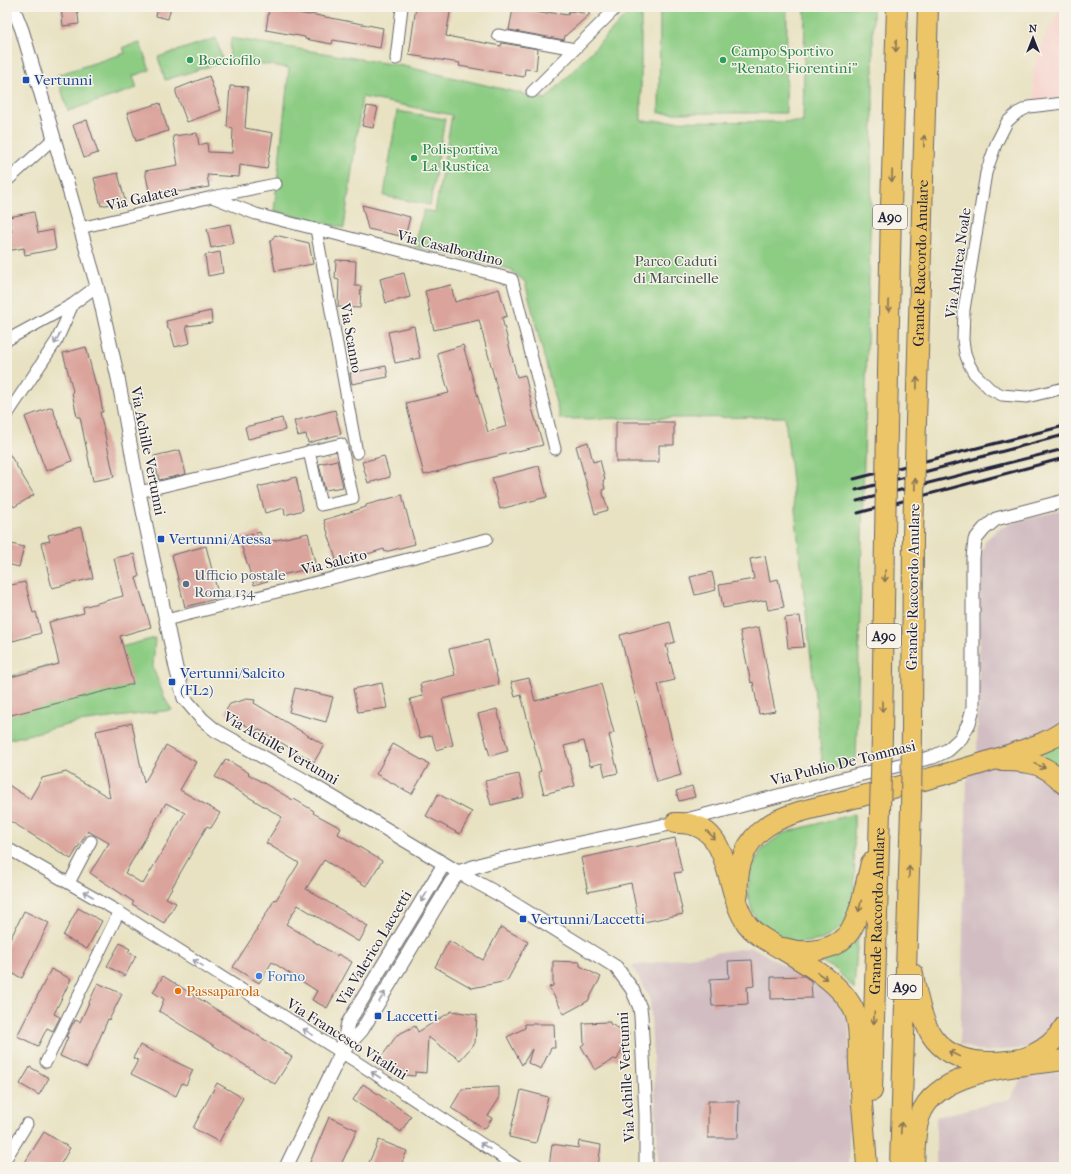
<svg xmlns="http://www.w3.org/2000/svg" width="1071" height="1174" viewBox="0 0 1071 1174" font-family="'IM FELL French Canon',serif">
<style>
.built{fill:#f7d0ca}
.industrial{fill:#d2bec2}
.green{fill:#8ccc83;stroke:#57775f}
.building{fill:#daa49c;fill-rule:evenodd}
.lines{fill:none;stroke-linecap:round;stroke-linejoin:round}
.minor-casing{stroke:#67656a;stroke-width:13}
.tertiary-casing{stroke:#67656a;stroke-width:15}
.motorway-casing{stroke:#67656a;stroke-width:22}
.minor{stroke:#fff;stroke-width:11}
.tertiary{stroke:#fff;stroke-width:13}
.motorway{stroke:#edc569;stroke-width:20}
.rail{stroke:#22223b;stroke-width:3}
.motorway-bridge-casing{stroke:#67656a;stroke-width:22;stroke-linecap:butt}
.motorway-bridge{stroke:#edc569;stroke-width:20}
.oneway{stroke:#887452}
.oneway2{stroke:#9c9ca7}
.leisure-dot{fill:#2e9e5b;stroke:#f7f3e8;stroke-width:1.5}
.transit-dot{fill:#1a4fb4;stroke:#f7f3e8;stroke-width:1.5}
.service-dot{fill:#5c6f8a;stroke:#f7f3e8;stroke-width:1.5}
.shop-dot{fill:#3f7fe0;stroke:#f7f3e8;stroke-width:1.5}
.food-dot{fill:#e8710a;stroke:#f7f3e8;stroke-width:1.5}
.labels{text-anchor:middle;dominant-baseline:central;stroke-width:3;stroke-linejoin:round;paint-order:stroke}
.shield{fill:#f7f3e8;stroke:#62616f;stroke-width:1}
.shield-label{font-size:14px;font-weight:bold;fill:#22223b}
.leisure-label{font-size:15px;fill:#27864d;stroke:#f7f3e8;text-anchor:start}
.transit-label{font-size:15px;fill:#164399;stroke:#f7f3e8;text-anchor:start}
.street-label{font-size:15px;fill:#22223b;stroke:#f7f3e8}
.park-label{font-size:15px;fill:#425551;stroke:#f7f3e8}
.service-label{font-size:15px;fill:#4e5e75;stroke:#f7f3e8;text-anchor:start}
.shop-label{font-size:15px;fill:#366cbe;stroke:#f7f3e8;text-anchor:start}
.food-label{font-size:15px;fill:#c56008;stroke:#f7f3e8;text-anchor:start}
</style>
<rect width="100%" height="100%" fill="#f7f3e8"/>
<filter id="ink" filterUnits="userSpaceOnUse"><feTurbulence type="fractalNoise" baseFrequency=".025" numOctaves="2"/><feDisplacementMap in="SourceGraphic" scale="8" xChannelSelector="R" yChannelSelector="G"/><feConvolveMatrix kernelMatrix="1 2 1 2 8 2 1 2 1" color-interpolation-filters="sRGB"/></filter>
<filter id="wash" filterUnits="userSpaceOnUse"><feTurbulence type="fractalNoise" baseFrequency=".012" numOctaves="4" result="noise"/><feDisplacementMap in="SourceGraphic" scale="16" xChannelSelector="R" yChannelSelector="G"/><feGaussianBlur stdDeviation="0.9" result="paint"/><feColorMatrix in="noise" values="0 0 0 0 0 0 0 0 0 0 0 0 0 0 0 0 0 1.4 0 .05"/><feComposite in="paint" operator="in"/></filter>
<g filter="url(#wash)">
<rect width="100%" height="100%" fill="#e8e2c2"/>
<path class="built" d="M1062 7H1064V96L1034 100 1033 72 1045 36Z"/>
<path class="industrial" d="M1064 510V1044L984 1052 960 1044 967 781 977 751 981 558 985 541 998 529 1021 520Z
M752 947 832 993 849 1024V1167H657V1133L650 998 632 966Z
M1064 1071V1167H936V1117L1010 1099 1023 1076Z"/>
<path class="green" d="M634 7H641V121L803 122 805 7H873V122L856 763 823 770 785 417 560 419 525 282 510 269 413 246 424 210 435 212 452 115 362 97 344 228 274 211 289 68 229 59 231 38 403 66 546 99Z
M660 7H787L786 113H659Z
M216 38 223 62 165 80 158 57Z
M140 43 150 70 133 76 137 88 68 111 57 75 125 53 123 47Z
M397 111 445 119 430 205 384 196Z
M155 638 153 668 165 699 172 710 79 722 7 740V677Z
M1064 741V775L1032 756Z
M854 814 855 899 846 924 829 936 821 940 793 944 765 930 753 914 748 896V887L751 868 762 849 780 835 790 831Z
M858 934 854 989 837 970 818 960 829 956Z"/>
<g id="blocks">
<path class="building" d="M61 7H77L79 24 63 26Z
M158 7H171L168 19 156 16Z
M416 7H451L446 36 501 46 502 43 538 49 536 70 525 69 524 77 459 66 460 63 409 55Z
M269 9 310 15V14L383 28 380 48 333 40 332 44 305 39V37L266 30Z
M513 9 547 14V12L568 15 569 11 590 14 565 36 564 40 509 30Z
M209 76 221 110 187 122 176 93V89Z
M230 86 248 87 245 128 273 133 267 169 240 165 239 177 207 175 209 187 171 193 172 196 151 200 145 171 178 165 173 136 197 133 199 145 207 143 208 152 232 153 233 128 227 127Z
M160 103 168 131 136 141 127 113Z
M367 106 378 108 373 128 362 126Z
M87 120 98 153 84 158 73 125Z
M118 173 125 201 101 206 94 178Z
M362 205 410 217 405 237 368 229Z
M34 212 38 233 53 230 56 249 25 255 24 248 7 251V233L12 232 9 217Z
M230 224 234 243 211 248 207 229Z
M275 235 309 243 313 264 275 271 270 242Z
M220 252 223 273 208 276 205 255Z
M336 260 356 261 355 286H361L360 308 338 307 339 280 335 279Z
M404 273 410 297 386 303 380 279Z
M451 285 455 302 499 289 507 316 502 318 517 377 525 375 532 405H531L543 445 447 468V469L424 475 406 403 449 393 437 353 463 345 488 432 507 426 479 320 434 330 425 291Z
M211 311 212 323 186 326 190 343 175 347 170 329H168L166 321Z
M414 326 420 358 395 363 388 332Z
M86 347 96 386H98L103 412H100L114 477 93 481 80 417H77L72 392 73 391 63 353Z
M386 366 388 377 352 384 350 373Z
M52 407 72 461 46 471 25 417Z
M335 410 341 434 308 443 306 434 298 436 294 421Z
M282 418 285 430 248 439 245 427Z
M616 422H674V445H659V462H616Z
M588 442 593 462 600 460 605 480H603L605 489 602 490 608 510 595 514 576 446Z
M7 450 34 495 14 507 7 495Z
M180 450 186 474 159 480 154 456Z
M384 456 390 477 368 483 362 462Z
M337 460 343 487 325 490 319 464Z
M539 466 547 497 500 509 492 478Z
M296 477 303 510 285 515 284 508 265 513 258 487Z
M402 495 415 544 385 552 384 549 337 563 324 520 366 507V505Z
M81 527 93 578 52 588 41 543 50 541 48 535Z
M260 532 263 543 308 533 316 567 273 577 274 579 254 585 239 538Z
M7 543 24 547 19 567 7 564Z
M206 546 219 598 185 607 172 555Z
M134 554 139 577 136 578 151 627 120 636 133 684 7 716V678L59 664 49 622 84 613 83 607 123 596 114 558Z
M765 556 770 581 778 579 784 607 768 610 766 600 723 608 719 585 754 579 750 559Z
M712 572 716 590 695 595 690 577Z
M25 582 33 613 36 612 41 633 13 641 7 618V586Z
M800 616 804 647 788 648 785 618Z
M670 622 675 642 666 645 675 680 658 684 681 775 657 782 620 635Z
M759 627 775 711 759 714 753 682 751 683 740 631Z
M488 640 499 685 442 699 453 745 436 750 432 735 420 738 410 699 423 696 420 684 455 675 449 649Z
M529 678 535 701 601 684 614 733 609 735 618 773 605 776 602 763 590 766 584 741 564 746 575 786 544 794 538 772 541 771 521 695 515 697 511 682Z
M382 683 387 708 358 712 353 689Z
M295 688 333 697 326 722 289 712Z
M247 699 255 700 254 703 324 745 314 762 258 729 256 732 225 712 230 704Z
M497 709 508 751 490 756 478 714Z
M132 723 144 783 166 745 196 762 180 790 220 813 211 828 207 826 166 898 176 903 164 923 132 904 134 902 90 873 109 843 88 831 71 859 7 819V784L30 799 42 778 66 772 110 798 96 731ZM166 803 185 813 143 884 125 873Z
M393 744 429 764 412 794 376 774Z
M226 759 249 773 248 774 293 800 294 799 314 811 313 813 341 828 338 834 382 861 366 886 324 860 306 889 368 926 359 942 298 905 286 924 337 956 338 954 352 962 327 1008 312 1000 317 991 272 962 259 983 233 967 257 930H256L275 899 276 900 299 863 266 843 282 817 215 777Z
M519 774 524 797 491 805 485 781Z
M692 786 695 797 679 801 676 791Z
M438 794 472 812 460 834 426 816Z
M675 838 682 872 674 873 683 914 639 923 631 883 588 892 581 858Z
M78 908 102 921 87 949 63 936Z
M24 911 49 923 22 978 7 971V946Z
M501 927 528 942 507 981 472 988 435 967 449 941 483 960Z
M120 943 130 949 128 952 136 956 125 976 107 966Z
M752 960 754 986 747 987 748 1004 712 1006 710 979 729 978 728 961Z
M553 961 580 962V966L601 977 588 1001 564 1014 549 987 553 986Z
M51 969 71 979 54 1014 60 1017 53 1031 47 1028 38 1046 17 1036Z
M163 976 292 1057 275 1084 159 1011 164 999 153 992Z
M804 976 811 981 812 998 771 999V977Z
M98 983 122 994 109 1020 108 1019 87 1068 60 1056 68 1037H66L73 1023H74L75 1020 80 1022Z
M452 1011 477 1015 475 1043 460 1060 428 1037 426 1073 415 1072V1076L403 1075 380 1059 397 1035 415 1026 418 1032Z
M610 1022V1024L629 1033 617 1060 614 1059 595 1070 581 1046 584 1044 583 1023Z
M525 1024H554L555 1048H551L541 1069 528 1063 532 1049 522 1065 507 1037 525 1028Z
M140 1045 193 1070 186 1085 182 1083 176 1096 131 1074 138 1060 133 1058Z
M30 1067 49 1078 39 1095 20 1084Z
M217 1083 243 1098 219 1142 193 1128Z
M363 1084 411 1116 401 1132 353 1100Z
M499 1087V1099L488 1116 492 1118 485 1129 451 1108 462 1089Z
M521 1090 548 1097 536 1143 509 1137Z
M708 1101H739L738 1138H708Z
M329 1117 357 1130 340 1167H308Z
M44 1132 70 1148 59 1167H22Z
M379 1140 407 1151 400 1167H367Z
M579 1141 601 1145 598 1167 580 1165V1167H549L552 1144 578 1148Z"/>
</g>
</g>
<g filter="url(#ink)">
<use href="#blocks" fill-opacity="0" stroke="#67656a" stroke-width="1"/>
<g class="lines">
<g class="minor-casing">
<path id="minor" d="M498 35 575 49
M396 59 402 7
M532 92 617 7
M1064 103 1029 107 1017 113 1007 122 996 144 986 173 964 310 963 340 965 353 969 364 974 373 990 389 1002 395 1027 397 1064 388
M7 181 54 138
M212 197 276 184
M80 228 212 197 256 214 512 279 555 449
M316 229 357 453
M7 340 73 304 97 286
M7 415 57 340 73 304
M139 492 341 444 353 498 321 505 309 451
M166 620 487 539
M7 848 119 912 355 1061 517 1167
M69 883 91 841
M46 1062 119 912
M7 1157 27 1124"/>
</g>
<g class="tertiary-casing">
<path id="tertiary" d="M13 7 22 30 49 121 97 286 118 378 139 492 176 668 184 698 202 719 215 730 304 780 458 872 500 895 616 967 632 989 640 1008 641 1016 646 1116V1167
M341 1053 362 1030 451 882 461 871 489 862 675 823 858 775 933 757 948 750 961 738 969 723 973 708V558L975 540 984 529 996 519 1064 501
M286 1167 341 1053 348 1023 444 864"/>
</g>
<g class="motorway-casing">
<g id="motorway">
<path id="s1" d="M916 422 928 7"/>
<path d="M887 428 891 207 897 7"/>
<path d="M912 730 913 537"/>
<path d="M882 735 885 537"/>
<path d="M1002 761C1028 761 1046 763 1064 784"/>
<path d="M675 823C734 820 722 889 747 924 755 935 767 940 778 947 804 962 844 984 855 1013 861 1029 858 1048 859 1064 861 1099 865 1133 867 1167"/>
<path d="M738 893C736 867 745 841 767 826 786 813 816 808 839 802 895 787 953 774 1008 755 1028 748 1047 743 1064 731"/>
<path d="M784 948C807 955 839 951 852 928 861 913 866 881 871 863"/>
<path d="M913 974C916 992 923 1026 935 1040 953 1062 982 1064 1008 1061 1016 1060 1024 1059 1032 1055 1045 1049 1057 1039 1064 1027"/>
<path id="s2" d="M872 1091 880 811"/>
<path d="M900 1167 911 807"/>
<path d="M914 1167C915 1150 914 1132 920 1116 937 1068 1022 1066 1064 1060"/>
</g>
</g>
<use href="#minor" class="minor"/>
<use href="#tertiary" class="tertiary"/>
<use href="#motorway" class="motorway"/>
<path class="rail" d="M854 479 1064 426
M856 490 1064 435
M857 501 1064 449
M858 513 1064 458"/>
<g class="motorway-bridge-casing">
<path id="motorway-bridge" d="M885 537 887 428
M913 537 916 422
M911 807 912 730
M880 811 882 735"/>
</g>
<use href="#motorway-bridge" class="motorway-bridge"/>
</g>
<defs><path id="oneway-shaft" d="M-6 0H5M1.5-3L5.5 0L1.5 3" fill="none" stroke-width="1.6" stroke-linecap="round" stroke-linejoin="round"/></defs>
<g class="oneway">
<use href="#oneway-shaft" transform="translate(896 46) rotate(92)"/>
<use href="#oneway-shaft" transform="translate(924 141) rotate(-88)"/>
<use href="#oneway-shaft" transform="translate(892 176) rotate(92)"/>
<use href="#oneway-shaft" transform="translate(889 306) rotate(91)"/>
<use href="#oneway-shaft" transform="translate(917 383) rotate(-89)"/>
<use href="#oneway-shaft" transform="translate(915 484) rotate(-89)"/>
<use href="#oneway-shaft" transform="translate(885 576) rotate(91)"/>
<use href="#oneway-shaft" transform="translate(882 706) rotate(91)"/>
<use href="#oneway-shaft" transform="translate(1040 766) rotate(23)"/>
<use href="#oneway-shaft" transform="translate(711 835) rotate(44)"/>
<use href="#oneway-shaft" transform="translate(909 872) rotate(-88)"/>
<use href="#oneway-shaft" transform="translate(860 906) rotate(104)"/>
<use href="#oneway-shaft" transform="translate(822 976) rotate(36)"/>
<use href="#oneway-shaft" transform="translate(874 1018) rotate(92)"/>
<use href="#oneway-shaft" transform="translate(954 1054) rotate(-154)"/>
<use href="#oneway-shaft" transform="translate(901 1128) rotate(-88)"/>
</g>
<g class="oneway2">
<use href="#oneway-shaft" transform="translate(57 339) rotate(118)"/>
<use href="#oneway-shaft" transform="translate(88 894) rotate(-150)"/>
<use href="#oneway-shaft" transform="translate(424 897) rotate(122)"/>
<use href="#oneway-shaft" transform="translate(198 963) rotate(-148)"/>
<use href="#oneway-shaft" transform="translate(382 997) rotate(-59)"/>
<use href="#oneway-shaft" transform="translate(308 1032) rotate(-148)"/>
<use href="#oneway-shaft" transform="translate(376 1075) rotate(-147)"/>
<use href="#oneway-shaft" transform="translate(485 1146) rotate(-147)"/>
</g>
</g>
<g class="leisure-dot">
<circle cx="190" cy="60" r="4"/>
<circle cx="723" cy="60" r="4"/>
<circle cx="414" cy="158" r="4"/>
</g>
<g class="transit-dot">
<rect x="22" y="76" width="8" height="8" rx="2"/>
<rect x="157" y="535" width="8" height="8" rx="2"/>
<rect x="168" y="678" width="8" height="8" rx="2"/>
<rect x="519" y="915" width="8" height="8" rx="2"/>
<rect x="374" y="1012" width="8" height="8" rx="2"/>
</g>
<circle class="service-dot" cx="186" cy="584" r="4"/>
<circle class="shop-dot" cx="259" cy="976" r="4"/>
<circle class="food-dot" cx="178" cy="991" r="4"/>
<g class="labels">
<g class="shield">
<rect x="873" y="205" width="34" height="24" rx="3"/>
<rect x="867" y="624" width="34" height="24" rx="3"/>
<rect x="888" y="975" width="34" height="24" rx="3"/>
</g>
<g class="shield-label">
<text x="890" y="217">A90</text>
<text x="884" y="636">A90</text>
<text x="905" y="987">A90</text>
</g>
<g class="leisure-label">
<text x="731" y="51">Campo Sportivo<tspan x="731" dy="17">"Renato Fiorentini"</tspan></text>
<text x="198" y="60">Bocciofilo</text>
<text x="422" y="149">Polisportiva<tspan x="422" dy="17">La Rustica</tspan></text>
</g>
<g class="transit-label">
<text x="34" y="80">Vertunni</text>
<text x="169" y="539">Vertunni/Atessa</text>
<text x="180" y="673">Vertunni/Salcito<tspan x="180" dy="17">(FL2)</tspan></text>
<text x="531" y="919">Vertunni/Laccetti</text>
<text x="386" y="1016">Laccetti</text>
</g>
<g class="street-label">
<text transform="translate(142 198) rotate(-13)">Via Galatea</text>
<text transform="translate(450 248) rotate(14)">Via Casalbordino</text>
<text stroke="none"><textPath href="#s1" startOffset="159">Grande Raccordo Anulare</textPath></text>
<text transform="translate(958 263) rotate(-82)">Via Andrea Noale</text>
<text transform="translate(351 338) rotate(80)">Via Scanno</text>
<text transform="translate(148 451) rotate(79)">Via Achille Vertunni</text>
<text transform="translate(334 562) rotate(-14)">Via Salcito</text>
<text transform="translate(913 587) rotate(-89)">Grande Raccordo Anulare</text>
<text transform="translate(281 748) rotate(30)">Via Achille Vertunni</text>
<text transform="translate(843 763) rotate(-14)">Via Publio De Tommasi</text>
<text stroke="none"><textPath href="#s2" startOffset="180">Grande Raccordo Anulare</textPath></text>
<text transform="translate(374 948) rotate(-59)">Via Valerico Laccetti</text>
<text transform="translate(347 1039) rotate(32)">Via Francesco Vitalini</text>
<text transform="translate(626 1077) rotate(-93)">Via Achille Vertunni</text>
</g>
<g class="park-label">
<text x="676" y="261">Parco Caduti<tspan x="676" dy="17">di Marcinelle</tspan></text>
</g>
<g class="service-label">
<text x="194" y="575">Ufficio postale<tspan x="194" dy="17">Roma 134</tspan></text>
</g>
<g class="shop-label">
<text x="267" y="976">Forno</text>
</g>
<g class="food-label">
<text x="186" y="991">Passaparola</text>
</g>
</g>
<rect width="1071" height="1174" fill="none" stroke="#f7f3e8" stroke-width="24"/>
<g transform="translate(1033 38)" stroke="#f7f3e8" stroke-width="3" paint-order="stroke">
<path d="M0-3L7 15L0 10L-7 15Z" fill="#22223b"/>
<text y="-6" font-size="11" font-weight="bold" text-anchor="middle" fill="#22223b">N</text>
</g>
</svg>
